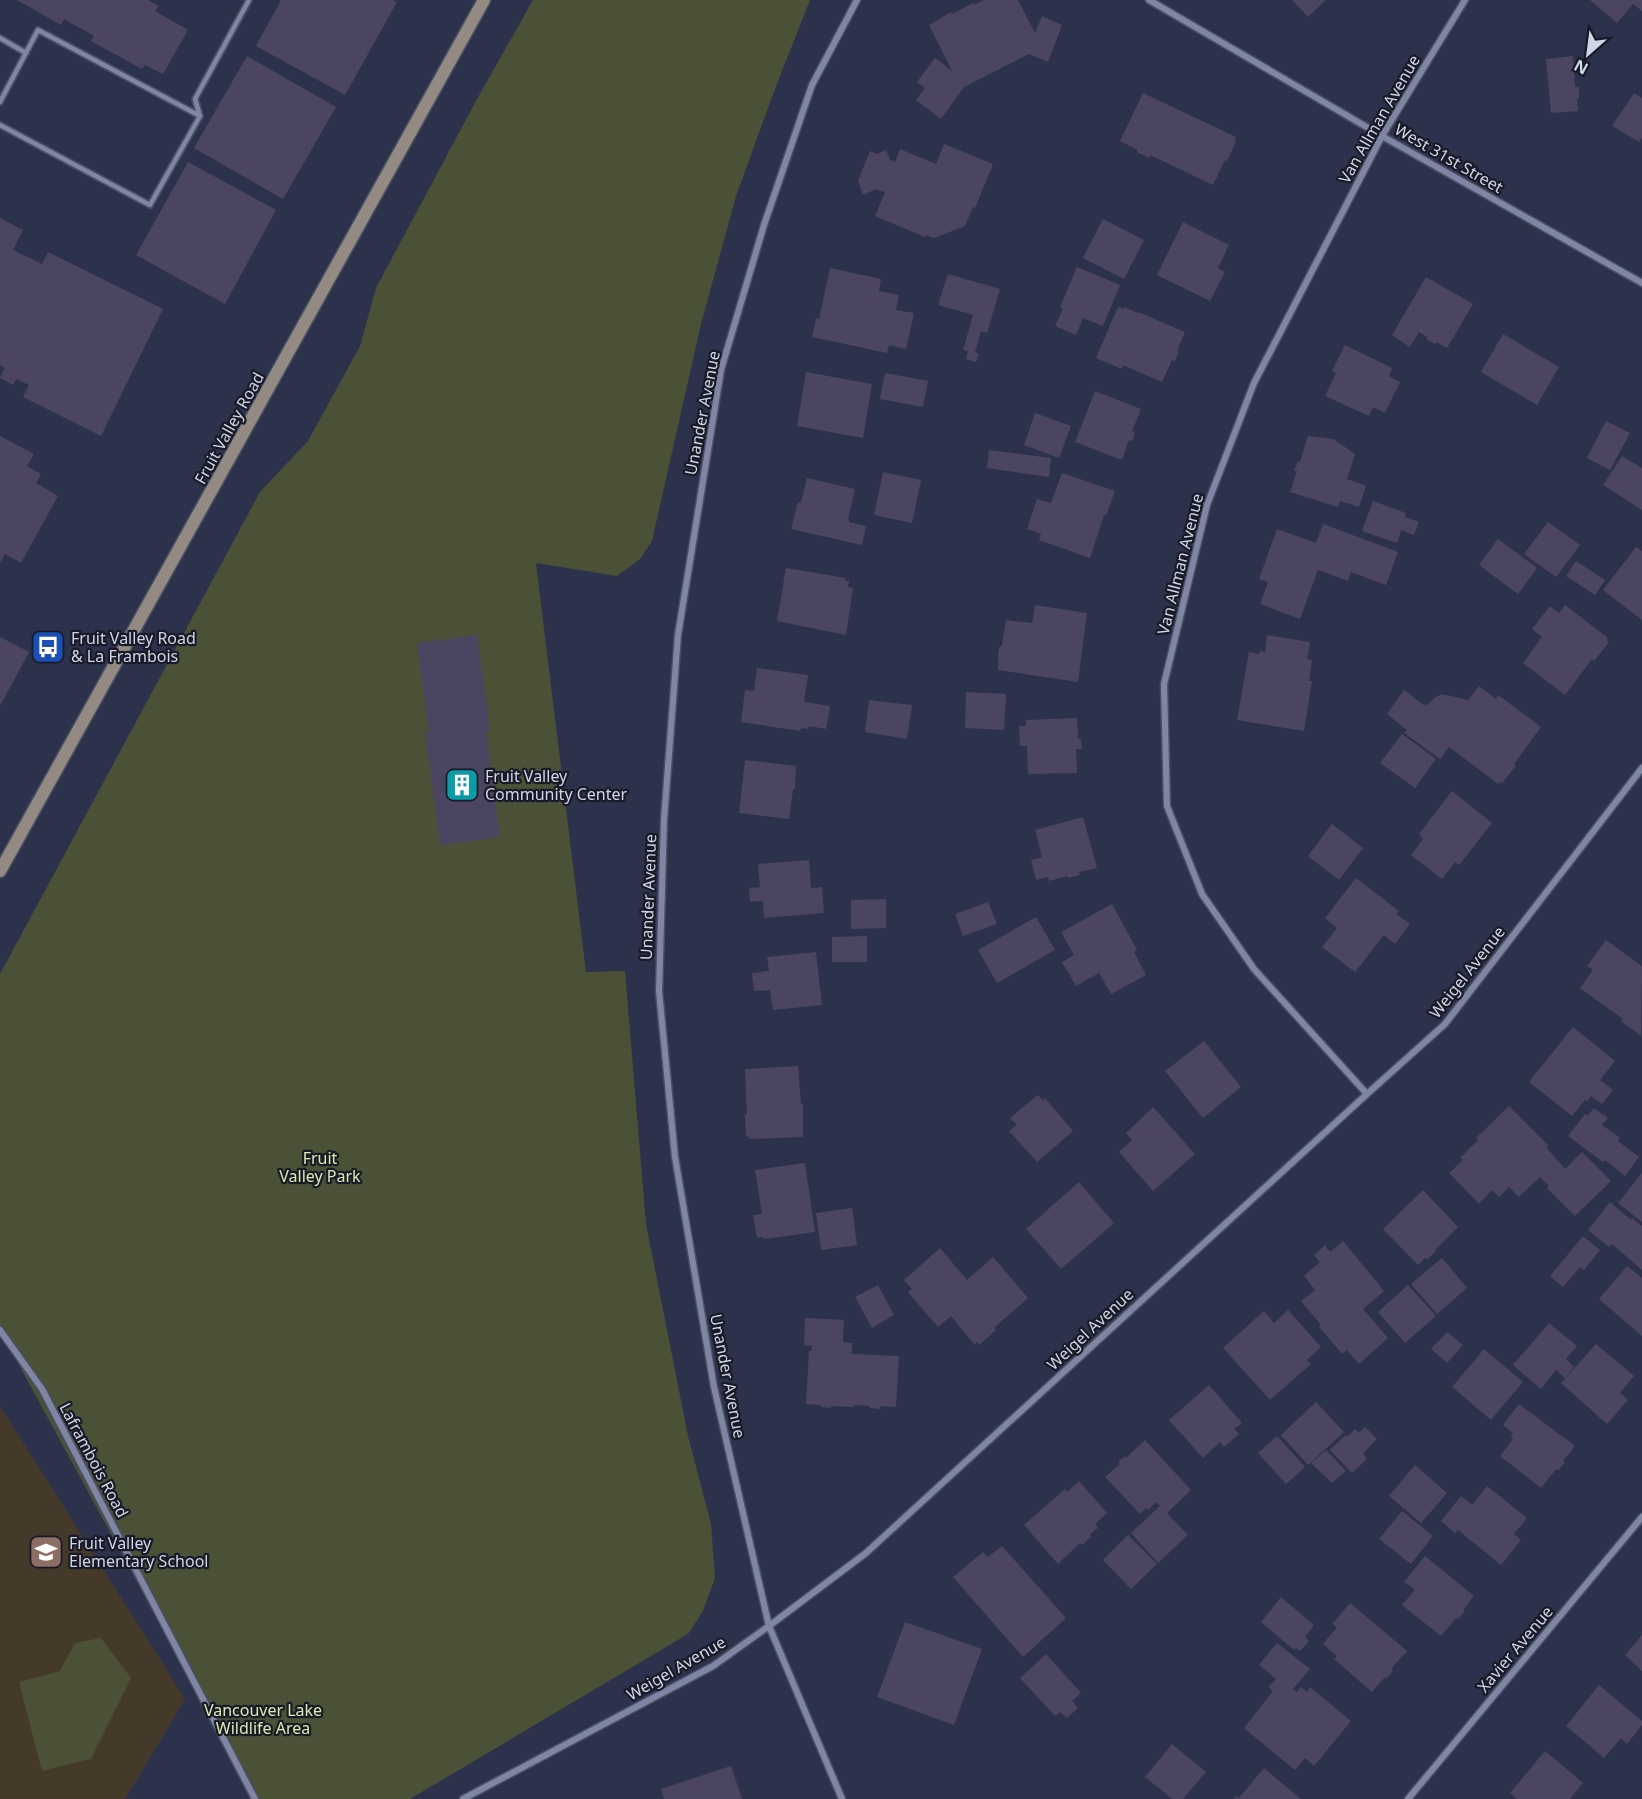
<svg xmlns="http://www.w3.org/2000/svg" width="1642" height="1799" viewBox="0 0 1642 1799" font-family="'Noto Sans',sans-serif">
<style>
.education{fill:#453a2a}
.green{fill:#4b5136}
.building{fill:#4c4561}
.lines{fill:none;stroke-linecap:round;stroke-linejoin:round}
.service-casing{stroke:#4a4f64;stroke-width:8}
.minor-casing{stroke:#4a4f64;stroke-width:9}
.secondary-casing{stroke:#4a4f64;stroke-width:15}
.service{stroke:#7f86a4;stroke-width:4.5}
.minor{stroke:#7f86a4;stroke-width:6}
.secondary{stroke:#938a83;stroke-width:12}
.labels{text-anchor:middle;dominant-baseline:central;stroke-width:4.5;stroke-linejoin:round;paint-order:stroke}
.street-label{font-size:16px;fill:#d1d6e6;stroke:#181b27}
.poi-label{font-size:16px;fill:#d1d6e6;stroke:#181b27;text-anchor:start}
.park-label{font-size:16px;fill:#dcebb0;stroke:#181b27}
</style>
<rect width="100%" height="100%" fill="#2d324c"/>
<path class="education" d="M0 1406 185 1699 125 1799H0Z"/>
<path class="green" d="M533 0H810L776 86 736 196 701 324 652 541 640 559 617 576 536 563 586 972 625 971 646 1224 688 1436 711 1524 715 1578 703 1611 688 1634 410 1799H255L0 1330V974L260 492 308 441 360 346 376 288 477 99Z
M101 1638 131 1678 91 1759 42 1771 19 1682 60 1671 75 1643Z"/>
<path class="building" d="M17 0H148L159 6 155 11 188 30 163 74 145 65 142 69 91 41 94 36 64 19 61 25Z
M281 0H393L397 2 345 95 256 46Z
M984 0H1018L1035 33 1042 16 1062 25 1048 62 1029 54 964 87 941 119 916 100 925 88 917 82 935 58 952 71 929 25 951 12 952 14 973 3 974 5Z
M1292 0H1326L1308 17Z
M1590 0H1642V11L1633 4 1617 23Z
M247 56 336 107 283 199 194 148Z
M1573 56 1575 87H1579V99H1577L1578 111 1551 113 1546 59Z
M1143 93 1236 137 1234 141 1236 142 1227 161 1225 160 1213 185 1150 155 1149 158 1137 152 1138 150 1120 141Z
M1634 93 1642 98V138L1639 142 1612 126Z
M944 144 993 164 975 208 973 207 965 226 934 238 926 235 925 237 875 216 885 192 876 189 863 195 858 181 870 151 877 154 886 150 890 160 895 162 900 149 936 164Z
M188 162 276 210 225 304 136 255Z
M0 218 23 230 13 250 42 264 48 252 163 309 101 436 23 397 29 385 16 379 13 385 0 378 5 368 0 365Z
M1103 219 1144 240 1124 279 1083 258Z
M1183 222 1229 245 1218 268 1225 272 1210 301 1157 275Z
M1077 267 1120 285 1103 326 1083 318 1076 335 1055 326 1063 309 1060 307Z
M830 268 881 279 879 291 899 295 896 310 914 313 906 349 889 345 887 353 812 337 816 318 819 319Z
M948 274 1000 289 987 333 981 331 975 352 979 354 976 362 966 359 968 351 963 350 973 315 938 305Z
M1426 277 1473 304 1447 348 1436 342 1435 344 1426 339 1427 337 1419 332 1410 347 1392 335Z
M1118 307 1123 309 1124 307 1138 313V312L1185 332 1177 351 1179 352 1175 361 1172 360 1162 382 1123 365 1122 369 1096 358Z
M1503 334 1559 367 1537 405 1481 372Z
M1345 345 1392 368 1389 376 1400 382 1385 413 1373 407 1369 416 1325 396 1336 373 1332 371Z
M806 372 872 384 863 438 797 426Z
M885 373 928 381 923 407 880 399Z
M1095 391 1141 409 1132 431 1135 432 1132 442 1129 440 1122 460 1075 442Z
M1035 413 1071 426 1059 458 1024 445Z
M1606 421 1630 433 1610 470 1587 458Z
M0 436 34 454 27 466 41 474 36 483 58 496 21 563 5 554 0 563Z
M1308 436 1333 439 1355 454 1347 479 1366 486 1359 507 1340 501 1338 507 1290 492 1297 471H1294L1298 461 1300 462Z
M989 450 1051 458 1049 477 987 468Z
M1622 456 1642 468V510L1603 485Z
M883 472 921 480 912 523 874 515Z
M1062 473 1115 491 1106 516 1104 515 1090 558 1039 540 1041 534 1027 529 1037 499 1051 503Z
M807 478 855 489 848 520H849V522L866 526 862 545 791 529 798 502 801 503Z
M1373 501 1406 513 1405 517 1419 522 1414 535 1401 530 1397 543 1362 531Z
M1548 522 1580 545 1556 577 1524 554Z
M1323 524 1398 552 1386 585 1351 572 1348 581 1318 570 1300 619 1260 604 1268 582 1259 579 1277 529 1316 543Z
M1498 539 1537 568 1518 594 1479 565Z
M1636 547 1642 551V620L1603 590Z
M1576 561 1605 580 1595 595 1566 576Z
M786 568 846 578 845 581H849L848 587 853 588 846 635 777 621Z
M1035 605 1087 613 1078 682 998 670V657L999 648 1002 645 1006 620 1032 623Z
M1565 605 1608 638 1606 640 1609 642 1594 661 1592 659 1565 695 1523 663 1542 637 1532 629 1550 606 1559 613Z
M477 635 490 731H486L500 837 440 845 425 733 429 732 417 643Z
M1267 635 1310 642 1307 659 1312 660 1309 681H1312L1304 731 1237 720 1249 652 1259 654 1260 651 1265 652Z
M0 637 29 652 0 706Z
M757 668 808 675 804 702 830 706 826 729 809 726 808 729 801 728 800 731 741 722 745 690 754 691Z
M1479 686 1496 699 1498 695 1541 727 1514 764 1516 766 1502 783 1500 782 1498 784 1449 747 1440 759 1404 733 1407 730 1387 714 1404 690 1425 706 1426 703 1428 705 1434 698 1442 694 1468 700Z
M966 692 1006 694 1004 730 965 728Z
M869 700 912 705 907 739 865 732Z
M1077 718 1078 739H1081L1082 749H1076L1077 773 1028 774 1027 746H1020L1019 726H1026V720Z
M1402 734 1436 759 1415 788 1380 763Z
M745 760 796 766 795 789H793L789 819 739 813Z
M1452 791 1492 823 1459 865 1455 862 1442 879 1411 855 1423 839 1419 834Z
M1083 817 1097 868 1079 872 1080 875 1068 878V876L1049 881 1048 877 1036 880 1031 860 1042 857 1035 830Z
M1332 824 1363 848 1339 880 1308 856Z
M809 860 811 888 822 887 824 913 764 918 763 901 750 902 749 888 760 887 758 864Z
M1356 878 1399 911 1396 914 1410 924 1395 944 1384 935 1355 972 1322 947 1337 928 1325 918Z
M886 899V928L851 929V900Z
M988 902 997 924 963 936 955 914Z
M1112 904 1137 950 1134 952 1146 975 1111 994 1099 973 1076 986 1062 962 1074 955 1061 932Z
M1036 917 1055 950 997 983 978 950Z
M867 936V962H832V937Z
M1606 940 1642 966 1641 1036 1621 1021 1623 1019 1580 988 1593 970 1587 966Z
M816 952 822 1005 773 1010 770 990 754 991 752 973 769 971 767 957Z
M1573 1027 1615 1061 1600 1080 1613 1090 1602 1104 1591 1096 1587 1102 1585 1100 1572 1116 1529 1082Z
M1204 1041 1241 1087 1203 1118 1165 1071Z
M798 1066 801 1104H803V1137L749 1139V1136L746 1137 745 1115 747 1114 745 1069Z
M1038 1095 1043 1100 1045 1098 1073 1131 1037 1162 1009 1131 1017 1125 1010 1118Z
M1509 1106 1549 1146 1546 1147 1565 1169 1582 1152 1611 1181 1575 1216 1547 1188 1549 1186 1540 1177 1519 1197 1509 1187 1499 1197 1492 1190 1479 1204 1449 1173 1463 1160 1460 1158 1478 1140 1476 1138Z
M1153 1107 1195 1154 1153 1191 1119 1152 1132 1140 1126 1133Z
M1594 1108 1608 1118 1602 1125 1620 1138 1618 1141 1639 1157 1625 1176 1605 1160 1603 1162 1568 1136 1585 1114 1587 1116Z
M805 1163 815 1232 764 1239 763 1237H757L753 1215 762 1214 755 1170Z
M1642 1173V1222L1618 1203Z
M1079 1182 1114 1223 1061 1269 1026 1229Z
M1423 1190 1458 1227 1435 1250 1436 1251 1427 1260 1425 1258 1418 1265 1383 1229Z
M1610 1202 1631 1220 1632 1218 1642 1226V1270L1612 1244 1609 1247 1588 1230Z
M852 1208 857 1245 821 1250 816 1213Z
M1583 1236 1600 1250 1584 1270 1580 1267 1563 1287 1550 1276Z
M1343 1241 1384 1291 1363 1309 1388 1338 1359 1364 1347 1350 1342 1354 1319 1327 1321 1325 1301 1301 1315 1290 1304 1276 1320 1262 1314 1255 1325 1245 1330 1252Z
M940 1248 967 1280 993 1257 1028 1298 994 1328 996 1330 979 1345 977 1342 975 1345 951 1316 938 1327 908 1292 912 1289 904 1280Z
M1442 1258 1467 1288 1437 1314 1411 1284Z
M1627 1266 1642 1278V1336L1599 1299Z
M878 1285 894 1315 872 1328 855 1297Z
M1408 1285 1436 1316 1405 1343 1378 1312Z
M1288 1310 1321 1347 1307 1360 1311 1364 1270 1400 1223 1348 1264 1311 1274 1323Z
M805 1318 844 1320 843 1342 852 1343V1354L899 1356 896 1407 881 1406 880 1409 870 1408V1406L854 1405V1407L831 1406V1408L821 1407V1405L806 1404 809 1351H811L812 1346 804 1345Z
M1549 1323 1577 1346 1566 1359 1574 1367 1565 1378 1556 1370 1541 1389 1513 1365Z
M1447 1332 1463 1345 1447 1363 1431 1349Z
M1596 1344 1634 1376 1620 1393 1628 1400 1607 1424 1561 1383Z
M1484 1349 1523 1382 1491 1420 1452 1387Z
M1209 1385 1242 1423 1234 1429 1239 1434 1224 1447 1220 1442 1203 1458 1169 1420Z
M1316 1402 1344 1432 1308 1465 1281 1435Z
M1519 1404 1575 1446 1563 1461 1565 1462 1558 1471 1556 1469 1541 1488 1500 1456 1513 1439 1511 1436 1513 1433 1503 1425Z
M1365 1427 1377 1439 1363 1453 1367 1459 1352 1473 1330 1450 1346 1435 1347 1437 1355 1429 1359 1433Z
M1277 1436 1305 1467 1286 1484 1258 1453Z
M1145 1440 1191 1490 1167 1513 1188 1535 1158 1563 1131 1533 1160 1506 1156 1502 1148 1510 1146 1508 1140 1514 1105 1477 1120 1464 1118 1462 1125 1456 1126 1458Z
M1326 1450 1346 1471 1332 1483 1311 1463Z
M1415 1465 1447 1493 1421 1523 1389 1496Z
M1079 1481 1107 1513 1095 1524 1098 1528 1090 1534 1091 1537 1082 1545 1080 1543 1058 1564 1024 1525 1065 1489 1067 1492Z
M1487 1486 1527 1518 1514 1534 1521 1540 1501 1565 1458 1530 1455 1533 1441 1521 1461 1496 1472 1505Z
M1402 1511 1433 1536 1411 1564 1379 1539Z
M1128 1535 1157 1564 1131 1589 1103 1560Z
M1002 1546 1066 1618 1023 1657 953 1577 983 1552 988 1557Z
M1425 1556 1474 1596 1463 1610 1465 1611 1458 1619 1456 1618 1441 1636 1402 1605 1415 1590 1404 1582Z
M1281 1597 1314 1625 1305 1637 1309 1641 1300 1651 1296 1648 1294 1650 1261 1622Z
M1350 1603 1407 1651 1391 1669 1393 1671 1386 1679 1385 1677 1372 1692 1334 1659 1337 1656 1323 1644 1337 1627 1332 1624Z
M905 1622 982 1649 954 1725 877 1697Z
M1642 1635V1671L1625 1655Z
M1277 1643 1310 1669 1293 1689 1297 1692 1301 1687 1307 1692 1310 1687 1351 1721 1314 1766 1305 1758 1295 1770 1244 1728 1273 1691 1268 1687 1276 1679 1259 1665Z
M1046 1654 1081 1693 1072 1701 1078 1708 1067 1718 1060 1712 1055 1716 1020 1678Z
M1599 1685 1642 1721V1725L1627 1744 1621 1738 1604 1758 1566 1726Z
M1172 1744 1206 1772 1183 1799H1172L1145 1777Z
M1545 1751 1583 1783 1570 1799H1517L1510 1793Z
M731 1766 742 1799H664L661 1789Z
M1264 1768 1301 1799H1234L1236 1796 1239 1798Z"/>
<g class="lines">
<g class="service-casing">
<path id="service" d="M0 38 26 53
M0 102 38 30 200 116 150 205 0 125
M200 116 195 99 249 0"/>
</g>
<g class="minor-casing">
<path id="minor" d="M1149 0 1382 136 1642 283
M1367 1094 1254 969 1202 894 1167 806 1164 684 1207 505 1254 383 1382 136 1465 0
M0 1330 42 1389 255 1799
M463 1799 713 1666 769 1626 866 1553 1367 1094 1445 1024 1642 768
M842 1799 769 1626 714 1387 675 1157 659 991 664 820 678 635 721 370 764 225 812 85 857 0
M1408 1799 1642 1517"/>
</g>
<g class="secondary-casing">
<path id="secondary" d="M0 871 484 0"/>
</g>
<use href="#service" class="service"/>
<use href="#minor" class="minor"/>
<use href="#secondary" class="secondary"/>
</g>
<defs>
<g id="bus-square" transform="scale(1.725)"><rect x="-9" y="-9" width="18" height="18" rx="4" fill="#1a4fb4" stroke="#181b27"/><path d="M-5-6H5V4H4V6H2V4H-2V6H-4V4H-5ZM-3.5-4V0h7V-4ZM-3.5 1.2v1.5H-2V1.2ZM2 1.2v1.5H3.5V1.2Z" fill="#fff"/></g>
<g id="building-square" transform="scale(1.725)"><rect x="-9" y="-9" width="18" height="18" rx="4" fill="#0f9aa8" stroke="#181b27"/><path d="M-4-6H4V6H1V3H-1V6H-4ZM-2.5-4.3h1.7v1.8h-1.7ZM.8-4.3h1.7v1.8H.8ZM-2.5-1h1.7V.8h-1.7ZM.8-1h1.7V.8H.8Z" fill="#fff"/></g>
<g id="school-square" transform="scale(1.725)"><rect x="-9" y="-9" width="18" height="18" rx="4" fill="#8d6e63" stroke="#181b27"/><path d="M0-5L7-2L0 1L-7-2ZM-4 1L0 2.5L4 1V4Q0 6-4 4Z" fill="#fff"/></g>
</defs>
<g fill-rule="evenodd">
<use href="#bus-square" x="48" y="647"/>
<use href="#building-square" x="462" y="785"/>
<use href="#school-square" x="46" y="1552"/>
</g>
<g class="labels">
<g class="street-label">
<text transform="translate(1379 119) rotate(-60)">Van Allman Avenue</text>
<text transform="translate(1449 158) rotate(30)">West 31st Street</text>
<text transform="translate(702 413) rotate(-79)">Unander Avenue</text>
<text transform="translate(229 428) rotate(-61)">Fruit Valley Road</text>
<text transform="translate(1180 564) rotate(-76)">Van Allman Avenue</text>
<text transform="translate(648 897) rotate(-88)">Unander Avenue</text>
<text transform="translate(1467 972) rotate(-52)">Weigel Avenue</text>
<text transform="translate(1090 1329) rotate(-43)">Weigel Avenue</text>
<text transform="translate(728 1376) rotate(79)">Unander Avenue</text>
<text transform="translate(94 1460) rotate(62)">Laframbois Road</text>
<text transform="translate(1515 1649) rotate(-50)">Xavier Avenue</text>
<text transform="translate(676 1668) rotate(-30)">Weigel Avenue</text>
</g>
<g class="poi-label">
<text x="71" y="638">Fruit Valley Road<tspan x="71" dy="18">&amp; La Frambois</tspan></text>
<text x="485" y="776">Fruit Valley<tspan x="485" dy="18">Community Center</tspan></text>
<text x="69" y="1543">Fruit Valley<tspan x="69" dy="18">Elementary School</tspan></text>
</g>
<g class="park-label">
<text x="320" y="1158">Fruit<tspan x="320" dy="18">Valley Park</tspan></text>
<text x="263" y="1710">Vancouver Lake<tspan x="263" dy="18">Wildlife Area</tspan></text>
</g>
</g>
<g transform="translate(1588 54) rotate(208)" stroke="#181b27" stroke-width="4.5" paint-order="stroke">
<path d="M0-4.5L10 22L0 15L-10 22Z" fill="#d1d6e6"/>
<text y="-9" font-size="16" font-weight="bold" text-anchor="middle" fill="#d1d6e6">N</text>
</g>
</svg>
